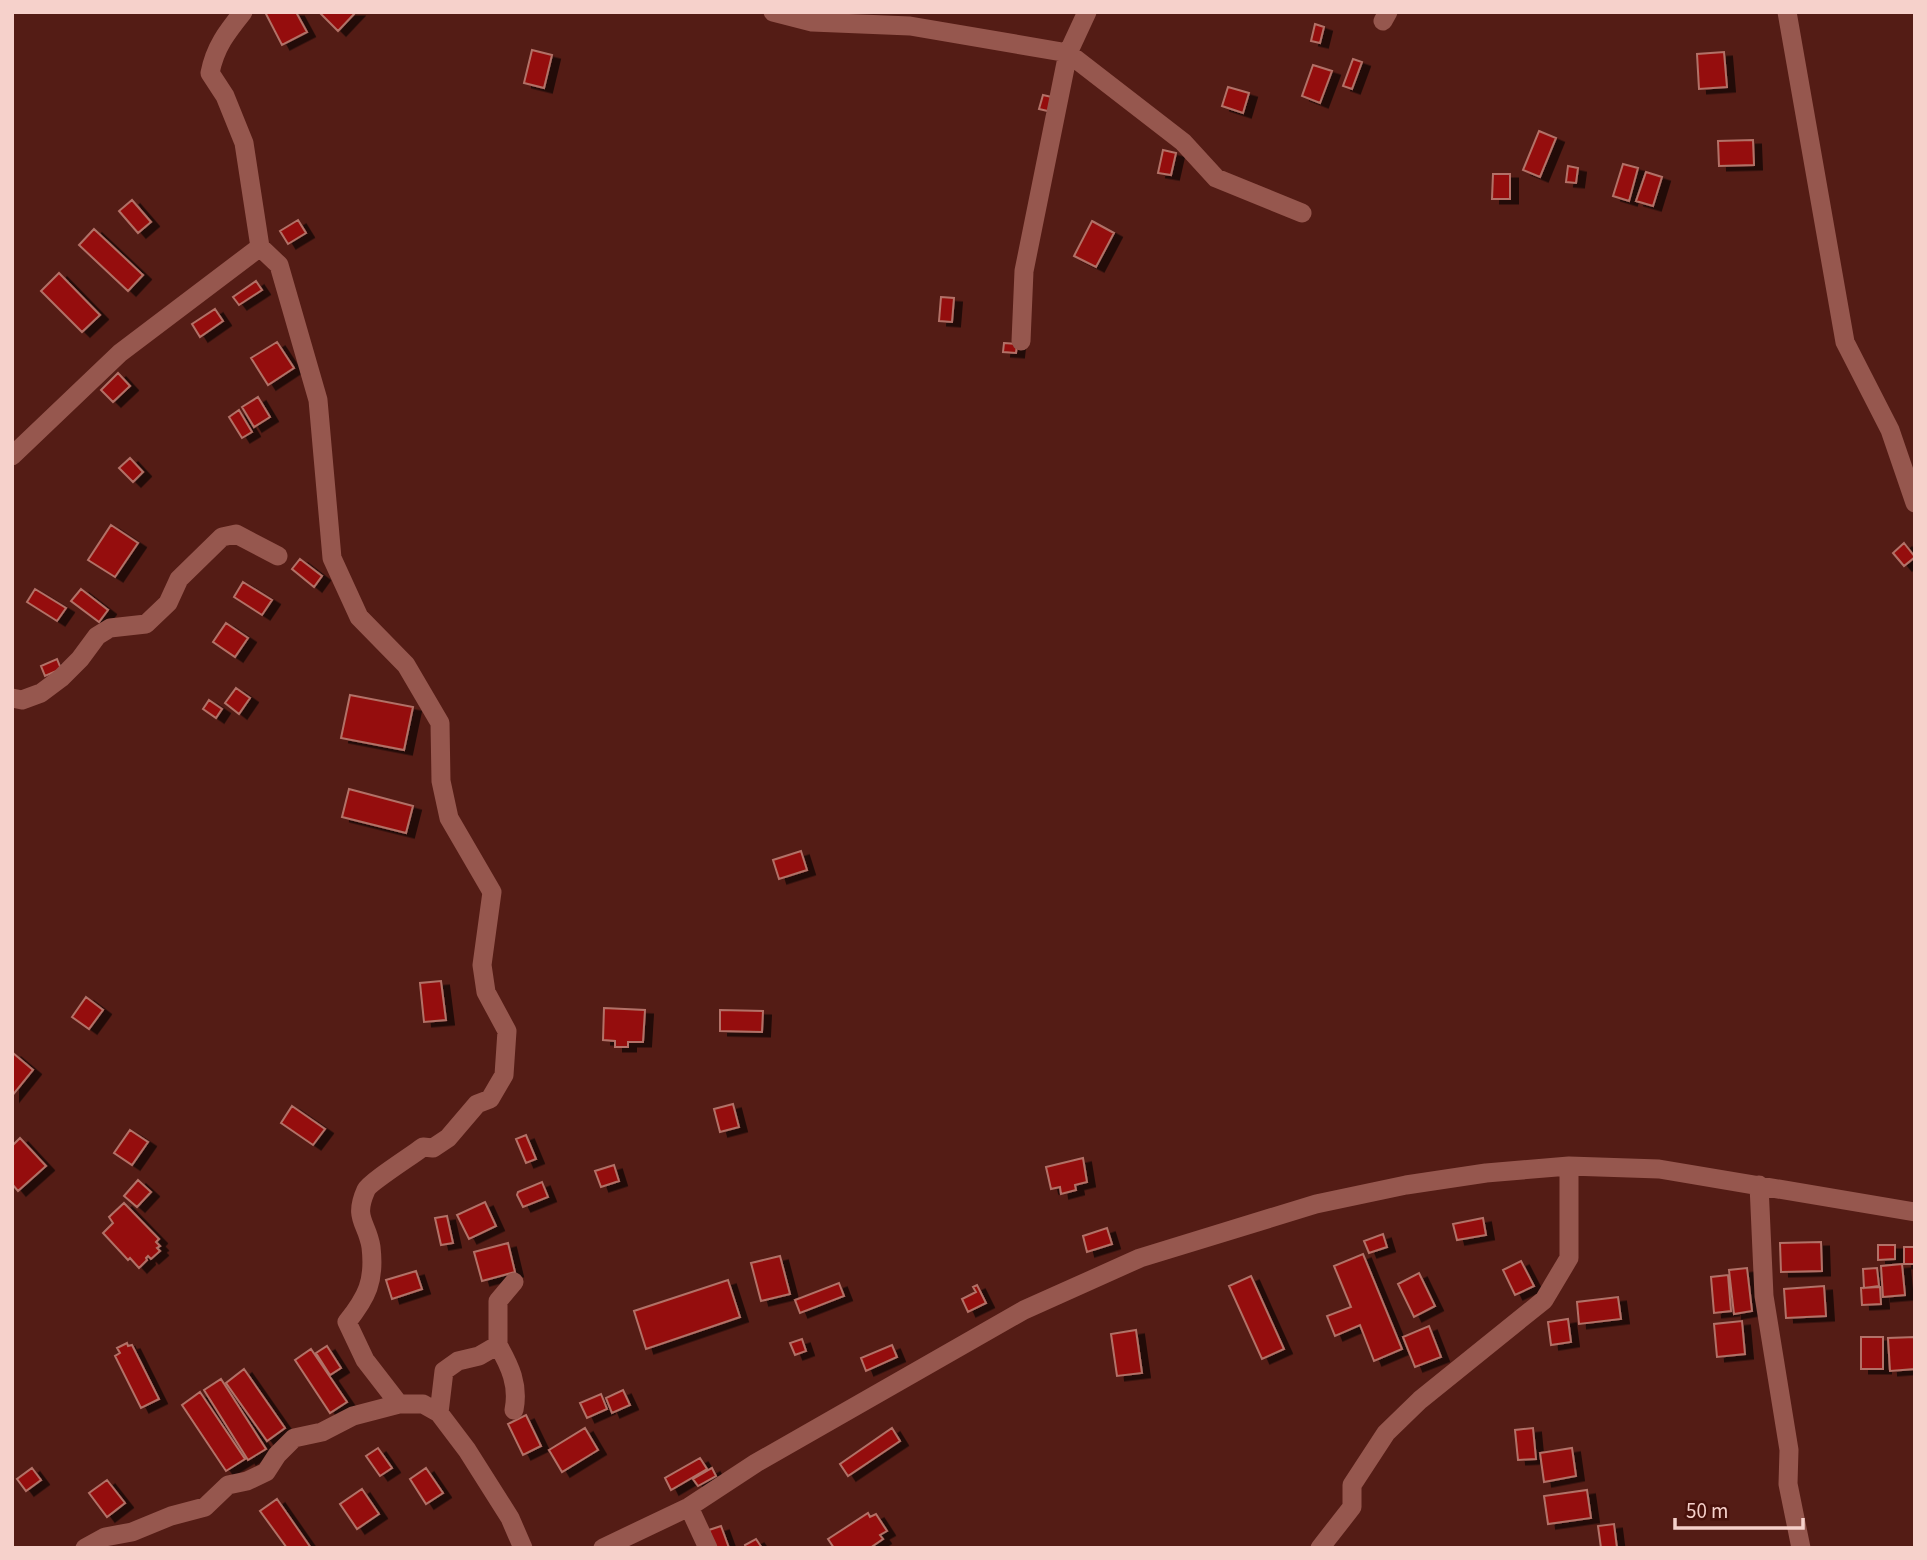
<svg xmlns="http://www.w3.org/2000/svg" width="1927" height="1560" viewBox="0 0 1927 1560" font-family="'Source Sans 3',sans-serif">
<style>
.building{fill:#95100a;stroke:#b27167;stroke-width:2;filter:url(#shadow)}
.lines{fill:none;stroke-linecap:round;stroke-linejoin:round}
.minor{stroke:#96574e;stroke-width:19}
</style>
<defs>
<filter id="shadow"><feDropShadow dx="8" dy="4.5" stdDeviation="0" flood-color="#0009"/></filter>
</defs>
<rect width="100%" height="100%" fill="#541c15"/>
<path class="building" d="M265 12H296L307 32 282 45Z
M319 12H356L338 31Z
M1315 24 1324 27 1320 43 1311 41Z
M532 50 552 55 544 88 524 83Z
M1724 52 1727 87 1699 89 1697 54Z
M1353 59 1362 62 1352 89 1343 86Z
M1313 65 1332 71 1320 103 1302 96Z
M1228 87 1249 93 1243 113 1222 106Z
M1043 95 1056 98 1052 112 1039 109Z
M1539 131 1556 138 1540 177 1523 170Z
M1753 140 1754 165 1719 166 1718 141Z
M1163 150 1176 153 1171 175 1158 173Z
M1623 164 1638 168 1629 201 1613 196Z
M1568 166 1578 168 1576 183 1566 182Z
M1646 172 1662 177 1653 206 1636 201Z
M1493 174H1510V199H1492Z
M132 200 151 222 138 233 119 211Z
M298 220 306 233 288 244 280 231Z
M1092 221 1114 233 1096 267 1074 256Z
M94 229 143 275 128 291 79 245Z
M59 273 100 315 82 332 41 291Z
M256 281 262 290 239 305 233 297Z
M941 297 954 298 952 322 939 321Z
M215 309 223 321 200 337 192 324Z
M277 342 294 368 268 385 251 358Z
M1004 343 1017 344 1016 353 1003 352Z
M118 373 130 386 113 402 101 390Z
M258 397 270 417 254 427 242 407Z
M239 410 252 432 242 438 229 417Z
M130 458 143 472 133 482 119 468Z
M111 525 138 543 115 577 88 560Z
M1904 543 1915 557 1904 566 1893 553Z
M300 559 322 576 314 587 292 569Z
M243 582 272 600 262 615 234 597Z
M35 589 66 608 57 621 27 602Z
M81 589 108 610 99 622 71 601Z
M226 623 248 638 235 657 213 642Z
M57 659 61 669 45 676 41 666Z
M236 688 250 698 239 714 225 703Z
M350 695 413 707 404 750 341 738Z
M209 700 222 709 216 718 203 709Z
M349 789 413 806 406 833 342 817Z
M801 851 807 870 779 879 773 860Z
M441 981 446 1020 424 1022 420 983Z
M86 997 103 1010 89 1029 72 1017Z
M604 1008 645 1010 643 1042H628V1047H615V1041L603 1040Z
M720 1010 763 1011 762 1032 720 1031Z
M13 1053 33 1070 12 1096V1054Z
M733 1104 739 1127 720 1132 714 1109Z
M292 1106 325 1129 313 1145 281 1123Z
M130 1130 148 1142 132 1165 114 1153Z
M526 1135 536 1159 526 1163 516 1139Z
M20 1138 46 1166 18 1191 12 1184V1146Z
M1083 1158 1087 1182 1075 1185 1076 1190 1061 1194 1060 1187 1051 1189 1046 1167Z
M614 1165 619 1181 601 1187 595 1171Z
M138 1180 151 1192 137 1207 124 1196Z
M542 1182 548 1197 523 1207 517 1195 518 1192Z
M485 1202 496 1226 469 1239 457 1215Z
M124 1203 159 1239 156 1242 160 1246 157 1248 160 1251 151 1259 148 1256 146 1258 147 1260 139 1268 130 1258 128 1260 103 1233 113 1223 109 1217Z
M447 1216 453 1243 441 1245 435 1218Z
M1483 1218 1486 1235 1457 1240 1453 1224Z
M1107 1228 1112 1244 1087 1252 1083 1236Z
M1383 1234 1387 1247 1369 1253 1364 1241Z
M1821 1242 1822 1271 1781 1272 1780 1243Z
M508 1243 515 1272 482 1281 474 1252Z
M1878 1245H1895V1259L1878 1260Z
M1904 1247H1915V1264H1904Z
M1363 1254 1402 1349 1374 1361 1360 1325 1335 1336 1327 1316 1351 1307 1334 1266Z
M780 1256 790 1294 761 1301 751 1263Z
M1521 1261 1534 1286 1515 1295 1503 1270Z
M1902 1264 1905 1295 1883 1297 1881 1266Z
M1747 1268 1752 1311 1734 1314 1729 1270Z
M1877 1268 1879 1286 1864 1288 1863 1269Z
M416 1271 422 1289 392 1299 386 1280Z
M1419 1273 1435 1306 1414 1317 1398 1284Z
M1728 1275 1731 1311 1714 1313 1711 1277Z
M1251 1276 1284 1349 1262 1359 1229 1286Z
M728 1280 740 1317 646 1349 634 1311Z
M839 1283 844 1296 800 1313 795 1300Z
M977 1285 986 1303 968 1312 962 1299 976 1292 973 1287Z
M1824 1286 1826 1316 1786 1318 1784 1289Z
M1880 1287 1881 1304 1862 1305 1861 1288Z
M1618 1297 1621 1319 1579 1324 1577 1302Z
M1568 1319 1571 1342 1551 1345 1548 1322Z
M1742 1321 1745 1354 1717 1357 1714 1324Z
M1429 1326 1441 1357 1415 1367 1403 1337Z
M1136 1330 1142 1373 1117 1376 1111 1334Z
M1861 1337H1883V1369H1861Z
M1915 1337V1369L1890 1371 1888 1338Z
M802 1339 806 1351 795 1355 790 1343Z
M127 1343 128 1346 132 1345 159 1399 141 1408 115 1356 120 1353 117 1348Z
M892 1345 897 1357 866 1371 861 1358Z
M327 1346 341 1368 330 1375 316 1353Z
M311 1349 347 1402 330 1413 295 1360Z
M244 1369 285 1428 267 1441 226 1383Z
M221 1379 266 1449 248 1460 204 1390Z
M623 1390 630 1405 612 1413 606 1398Z
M200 1392 245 1459 226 1471 182 1405Z
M601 1394 607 1409 587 1418 580 1403Z
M526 1415 541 1446 523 1455 508 1424Z
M585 1428 598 1450 562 1472 549 1450Z
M892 1428 900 1441 848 1476 840 1464Z
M1533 1428 1536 1459 1518 1460 1515 1430Z
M378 1448 392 1468 380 1476 366 1456Z
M1572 1448 1576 1476 1544 1482 1540 1453Z
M700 1458 707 1469 671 1490 665 1478Z
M32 1468 41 1480 26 1491 17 1479Z
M426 1468 443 1493 426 1504 410 1479Z
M712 1468 716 1476 698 1486 693 1479Z
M107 1480 125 1503 107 1517 89 1493Z
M362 1489 379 1514 357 1529 340 1504Z
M1587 1490 1591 1518 1548 1524 1544 1496Z
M277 1499 311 1548H287L260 1511Z
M868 1513 870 1517 876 1514 887 1531 880 1535 883 1539 870 1548H834L828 1539Z
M1614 1524 1617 1548H1601L1598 1526Z
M721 1526 729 1548H715L709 1530Z
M756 1539 762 1548H746L745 1545Z"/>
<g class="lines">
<path class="minor" d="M773 12 812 22 910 26 1068 53 1087 12
M1787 12 1845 342 1890 430 1915 503
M1383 21 1388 12
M260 247 279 265 318 400 332 558 359 617 406 665 440 723 441 781 449 818 492 892 482 965 486 992 507 1031 504 1075 490 1099 477 1104 448 1138 433 1148 423 1147C413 1155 370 1182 366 1190 353 1219 367 1222 371 1247 375 1281 367 1297 347 1322L365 1360 399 1404
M1021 341 1024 271 1068 53 1183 142 1216 178 1302 213
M12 456 120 353 260 247 244 143 225 96 210 73C215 47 227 32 243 12
M12 698 22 700 41 693 61 678 80 659 97 636 110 628 146 624 168 603 179 579 222 537 236 534 278 556
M1759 1185 1764 1296 1789 1450 1788 1484 1801 1548
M498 1345V1301L514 1282
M439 1413 444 1371 458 1361 479 1356 498 1345C510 1366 519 1385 514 1410
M689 1507 708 1548
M85 1548 105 1537 132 1532 171 1516 205 1507 228 1485 247 1481 266 1472 277 1455 294 1438 322 1432 353 1416 399 1404H423L439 1413 467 1450 510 1518 523 1548
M603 1548 689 1507 756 1463 1024 1310 1140 1258 1316 1204 1406 1185 1486 1173 1569 1166 1659 1169 1915 1212
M1320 1548 1352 1507V1485L1386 1433 1420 1400 1544 1300 1569 1258V1166"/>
</g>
<rect width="1927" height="1560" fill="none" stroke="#f6d1cb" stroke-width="28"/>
<path d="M1675 1518v10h128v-10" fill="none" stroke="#f6d1cb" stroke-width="3.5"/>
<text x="1686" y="1518" font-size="21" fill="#f6d1cb" stroke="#48110b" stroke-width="5" paint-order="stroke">50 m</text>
</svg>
